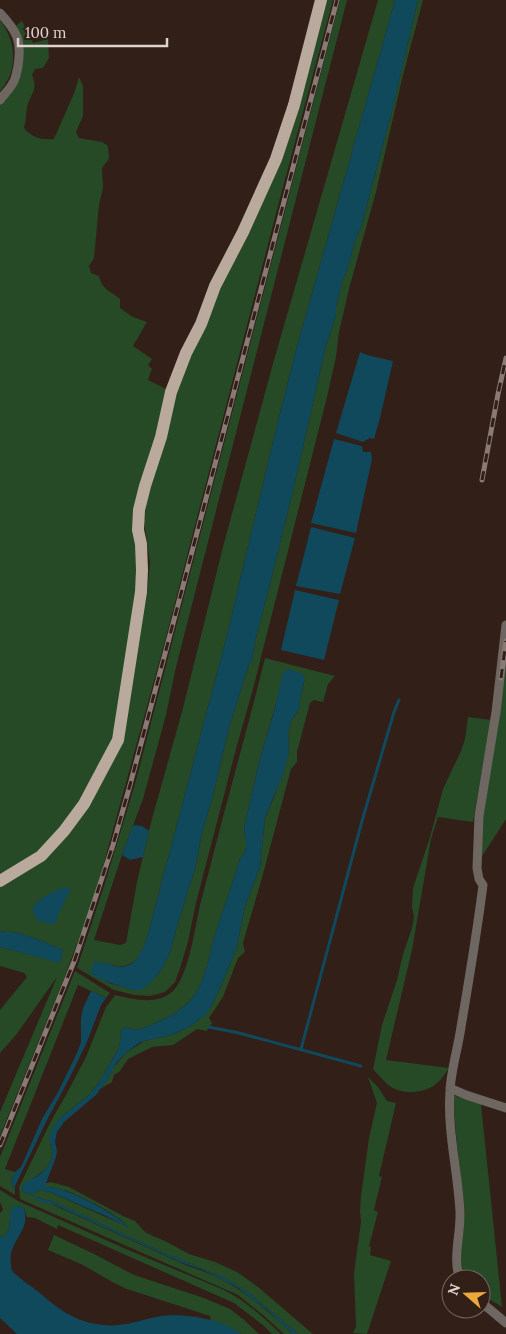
<svg xmlns="http://www.w3.org/2000/svg" width="506" height="1334" viewBox="0 0 506 1334" font-family="Lora,serif">
<style>
.green{fill:#264926}
.water{fill:#10485c}
.lines{fill:none;stroke-linecap:round;stroke-linejoin:round}
.stream{stroke:#10485c;stroke-width:3}
.minor{stroke:#6e6660;stroke-width:9}
.primary{stroke:#baa99d;stroke-width:12}
.rail-casing{stroke:#8a7a75;stroke-width:5}
.rail{stroke:#311f18;stroke-width:3;stroke-dasharray:9;stroke-linecap:butt}
</style>
<rect width="100%" height="100%" fill="#311f18"/>
<path class="green" d="M325 0H333L279 202 165 641 102 870 88 914 62 984 0 1136V1112L57 977 16 1035 0 1053V1010L27 977 24 973 0 966V947L59 962 63 950C47 943 29 935 12 932 8 932 4 932 0 931V887L34 867 114 758 147 593 150 563 144 521 147 498 175 387 220 285 238 250Z
M340 0H347L186 628 176 667 166 715 143 799 122 855 94 940 120 945 126 943 137 882 150 826 183 708 224 543 274 360 378 0H395L296 350 278 421 227 635 152 919C145 942 142 973 111 965L98 976 97 977 112 984 134 990 155 978 162 969 170 952 178 923 195 869 202 833 213 795 229 728 249 664 252 661 255 641 270 584 295 482 325 350 336 315V307L343 279 348 267 354 244 361 227 393 107 418 0H423L402 79 376 192 349 289 339 332 336 357 327 397 253 689 236 749 196 903 188 942 180 968 175 982 165 992 150 996 134 995 114 990 77 968 105 883 135 784Z
M0 20C12 36 17 55 10 75 8 81 3 87 0 92Z
M22 21 33 43 48 39 49 58 43 68 35 69 32 75C39 91 30 94 27 107 26 114 26 121 24 128 32 138 42 140 54 139L75 91 79 77 83 86V116L76 132 79 138 102 142 108 146 109 159 102 168 103 188 99 205 94 258 89 266 91 273 99 276C102 290 110 290 120 299V308L133 317 147 322 133 346 152 359 148 365 152 369 148 380 168 390 159 419 155 441 151 451 139 567 117 732 90 789 44 849 0 879V102L18 72 14 27Z
M265 658 335 676 328 684 323 702 314 700 310 703 297 752V762L291 769 262 878 243 943 245 952 238 958 223 997 209 1018 212 1023 207 1031 197 1029 173 1045 152 1047 128 1059 120 1071 114 1075 112 1082 100 1089 106 1081 113 1068 126 1053 144 1041 171 1035 193 1025 211 1007 223 981 237 947 245 906 260 867 265 818 274 797 289 752 288 732 291 721 300 707V699L305 678 280 690 259 762 244 828C245 841 250 847 240 859 232 885 222 912 214 938 209 956 206 977 196 993 187 1007 172 1016 157 1022 145 1028 138 1032 125 1027L122 1029 119 1048 98 1084 87 1097 60 1118 50 1144 53 1152 51 1161 46 1169 23 1186 22 1191 34 1196V1193L39 1190 50 1192 128 1227C118 1213 63 1185 46 1187V1183L51 1182 69 1187 123 1216 135 1221 145 1232 153 1236 167 1242 189 1254 215 1262 237 1272 258 1287 313 1334H298L249 1293 227 1279 162 1252 54 1202 36 1197 188 1266C234 1280 259 1303 293 1334H284L263 1315 238 1295 20 1199 19 1187 51 1121 66 1095 86 1057 106 1007 115 995C133 999 157 1006 173 991 189 975 195 927 200 905 203 895 205 885 208 875 226 803 247 731 265 658Z
M506 660V819L481 858 483 816Z
M468 717 491 720 473 822 438 817 431 839 412 950 386 1060 449 1068C445 1073 442 1079 437 1083 427 1093 405 1095 393 1088 385 1084 379 1075 373 1069L382 1025 397 980 403 954 412 928 414 917 412 907 413 888 430 837 443 789 461 751 465 739Z
M75 971 110 993 106 998 78 985 5 1169 15 1172 11 1181 15 1191V1195L0 1186V1157Z
M368 1077 378 1087 387 1101 396 1103 379 1176 382 1177 374 1210 378 1212 369 1246 371 1247 370 1255 391 1261 367 1334 353 1333 356 1327 354 1273 361 1222 360 1211 361 1196 369 1138 377 1103Z
M453 1095 481 1104 502 1307 481 1294V1279H467L462 1272 461 1254 465 1214 456 1134Z
M0 1190 18 1201 126 1249 224 1290C246 1301 263 1317 281 1334H272L264 1326 234 1303 58 1225 57 1229 35 1218 27 1217 24 1208 18 1206 10 1211C10 1221 11 1232 2 1239L0 1235V1213L3 1210 0 1202Z
M54 1235 94 1254 134 1275 204 1298 230 1309 243 1319 259 1334H241L227 1327 211 1321 210 1316 127 1289 114 1283 83 1265 48 1250Z"/>
<path class="water" d="M395 0H418L393 107 361 227 354 244 348 267 343 279 336 307V315L325 350 295 482 270 584 255 641 252 661 249 664 229 728 213 795 202 833 195 869 178 923 170 952 166 961 162 969 155 978 142 990H134L122 987 97 978V976L90 974 95 961 101 964 103 962C110 965 119 968 126 966 142 963 148 933 152 919L227 635 278 421 296 350Z
M360 352 367 355 393 361 380 418 374 439 370 438 363 442 336 433Z
M334 439 362 446 363 452H371L372 459 356 533 311 523Z
M311 527 355 538 340 594 296 586Z
M295 590 339 600 324 660 281 650Z
M288 669 302 674 305 678 300 699V707L291 721 288 732 289 752 283 774 265 818 260 867 245 906 237 947 223 981 211 1007 204 1017 200 1018 193 1025 171 1035 144 1041 139 1043 126 1053 117 1062 106 1081 96 1095 64 1122 57 1132 55 1142 57 1151 56 1157 46 1183V1187C65 1186 117 1214 129 1228L106 1216 50 1192 39 1190 34 1193V1196L22 1191 23 1184 39 1175 46 1169 51 1161 53 1152 49 1140 52 1129 60 1118 87 1097 98 1084 119 1048 122 1029 125 1027C137 1032 146 1028 157 1022 172 1016 187 1007 196 993 206 977 209 956 214 938 222 912 232 885 240 859 250 847 245 841 244 828L259 762 275 708 283 673Z
M133 825 142 826 149 831 143 857 130 860 122 855Z
M65 887 70 889 54 925 37 920 33 912V907C41 897 53 891 65 887Z
M0 931C4 932 8 932 12 932 29 935 47 943 63 950L60 963 0 947Z
M91 991 106 998 101 1005 87 1042 70 1077 47 1120 15 1186V1191L11 1181 15 1172 21 1167 42 1119 58 1092 77 1053 81 1042V1018L83 1008Z
M36 1197 54 1202 162 1252 227 1279 249 1293 298 1334H293L267 1310 238 1288 229 1283 205 1271 180 1262 55 1205 35 1200Z
M18 1206 24 1208C30 1229 15 1236 11 1254 10 1260 11 1266 12 1271 19 1278 28 1284 36 1290 58 1308 73 1322 103 1325 122 1327 137 1321 156 1317 180 1312 221 1318 241 1334H17L0 1318V1235L2 1238C11 1232 10 1221 10 1211L13 1207Z"/>
<g class="lines">
<path class="stream" d="M209 1027 239 1033 361 1066
M301 1049 362 821 394 712 399 700"/>
<path class="minor" d="M0 13C17 31 22 41 18 66 17 71 16 77 14 81 11 88 4 94 0 100
M450 1088 466 1095 506 1108
M460 1279C452 1260 461 1233 460 1212 458 1171 447 1131 450 1091 451 1070 458 1048 461 1027 469 980 477 933 483 885L479 879 477 868 479 816 496 712 506 625
M481 1302 506 1323"/>
<path class="primary" d="M0 881 41 856 64 831 84 804 110 755 118 740 141 592 142 570 141 544 138 530 139 510 145 486 161 437 171 392 186 353 201 324 215 286 243 232 276 159 294 105 321 0"/>
<g class="rail-casing">
<path id="rail" d="M482 480 498 394 506 358
M501 678 506 641
M0 1145 75 959 113 845 130 785 183 586 337 0"/>
</g>
<use href="#rail" class="rail"/>
</g>
<g transform="translate(466 1294) rotate(290)"><circle r="24" fill="#311f18" stroke="#776761"/>
<path d="M0-4L9 19L0 12L-9 19Z" fill="#eda83b"/>
<text y="-8" font-size="14" font-weight="bold" text-anchor="middle" fill="#e0d3cf">N</text>
</g>
<path d="M18 38v8h149v-8" fill="none" stroke="#e0d3cf" stroke-width="2.5"/>
<text x="25" y="38" font-size="15" fill="#e0d3cf" stroke="#311f18" stroke-width="4" paint-order="stroke">100 m</text>
</svg>
